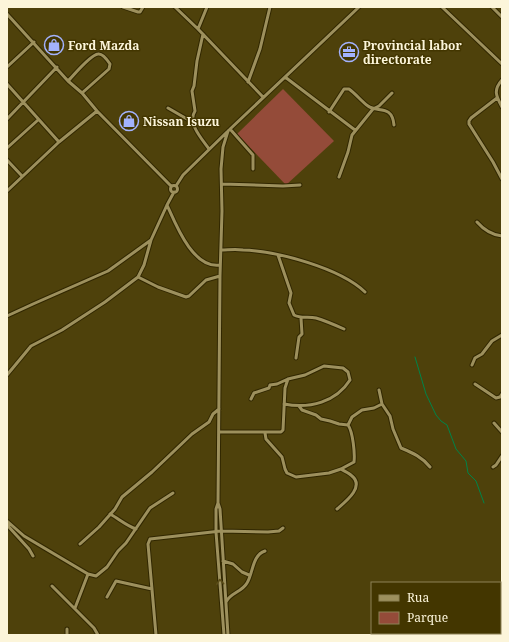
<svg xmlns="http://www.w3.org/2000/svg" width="509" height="642" viewBox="0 0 509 642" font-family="'Noto Serif',serif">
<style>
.green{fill:#944b39}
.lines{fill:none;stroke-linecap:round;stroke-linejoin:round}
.stream{stroke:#008449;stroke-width:1}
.minor-casing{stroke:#312700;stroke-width:5}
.minor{stroke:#9d905d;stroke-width:3}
.oneway{stroke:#5a4c17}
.labels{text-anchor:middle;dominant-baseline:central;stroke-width:3;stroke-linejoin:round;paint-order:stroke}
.poi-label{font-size:12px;font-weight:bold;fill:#fcf5da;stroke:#433600;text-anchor:start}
</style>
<rect width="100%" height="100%" fill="#4e410b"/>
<path class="green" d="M283 89 334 141 286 185 237 134Z"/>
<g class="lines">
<path class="stream" d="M415 357 426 394 436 415 441 421 447 425 456 449 466 461 468 473 476 481 484 503"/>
<g class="minor-casing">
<path id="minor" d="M123 7 138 12H140L143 7
M175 7 198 29 263 97
M442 7 502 64
M492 7 502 17
M7 14 68 81 82 93 97 111 171 186
M198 29 207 7
M203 34 197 61 194 86 192 91 195 111C187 123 202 139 209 149
M7 67 34 42
M285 77 355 130
M502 80C493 90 496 96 502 107
M68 81C74 75 90 55 98 54 103 53 108 61 110 64L109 69 82 93
M248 82 260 49 270 7
M7 84 59 142
M497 98 471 118 469 121V124L493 162 502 179
M168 108 187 119 192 120
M329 112 344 89H349C356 94 361 101 368 106 377 113 392 104 394 125
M7 119 57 67
M230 129 253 155V169
M7 148 38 120
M7 160 22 176
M339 177 348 152 352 135 373 109 379 106 392 93
M222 184 283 186 300 185
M170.5 189a3.5 3.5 0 1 1 7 0a3.5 3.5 0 1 1-7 0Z
M176 186 183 175 227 132
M7 191 59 142 97 111
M167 205C176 225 193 269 220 265
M477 222C484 230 492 235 502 236
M221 250C228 250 235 249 243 250 277 251 340 268 365 292
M278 255 291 293 289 303 294 315C301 319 308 316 316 318 326 321 335 325 344 329
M138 277 158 287 186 297 189 296 206 280 220 276
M7 316 33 304 108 271 151 240
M296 358 299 337 302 334 301 318
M472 365 475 358 482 354 492 341 502 335
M7 375 31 346 62 330 105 302 138 277 144 265 151 240 167 205 174 192
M475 384 496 398 500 397 502 394
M379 390 382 404 390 416 393 429 401 448C413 453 422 457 430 467
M251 399 254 393 269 388 270 385 277 384 288 379
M494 423 502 432
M348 425 352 417 362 410 374 408 382 404
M219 432H281L283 430 285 388 288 379 305 375 324 366 343 368 348 372 350 380C336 402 310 409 284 404
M265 433 266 439 282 457 285 469 287 473 296 477 329 473 341 469 354 462C355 454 353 432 348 425L339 424 330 421 321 419 316 415 302 410 299 406
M493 467 496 465 502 456
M218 503 216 509V532L224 635
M337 509C345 502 365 487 352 476 349 473 344 471 341 469
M110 514C119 519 127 526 136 529
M7 521 24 536 88 574 96 576 107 567 118 551 126 543 150 508 173 493
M8 522V526L29 549 33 556
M80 544 99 527 115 509 122 497 152 472 192 434 209 422 213 414 219 409
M223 561 233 564 242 572 249 575
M52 586 94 628 98 635
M107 597 116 581 152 589
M226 602C230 593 242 592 247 583 253 574 252 555 265 551
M75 608 88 574
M67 629V635
M156 635 148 544 150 539 221 531 268 532 279 531 283 528
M228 635 220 509 218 503 220 276 222 211 221 169 223 147 228 131 359 7"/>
</g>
<use href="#minor" class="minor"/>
</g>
<defs><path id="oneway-chevron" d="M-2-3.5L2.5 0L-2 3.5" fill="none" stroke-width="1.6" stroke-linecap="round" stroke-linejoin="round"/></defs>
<use class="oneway" href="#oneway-chevron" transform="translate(220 582) rotate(-95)"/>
<defs>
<g id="shop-ring" transform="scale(1)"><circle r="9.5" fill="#433600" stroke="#a3b2fd" stroke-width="1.5"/><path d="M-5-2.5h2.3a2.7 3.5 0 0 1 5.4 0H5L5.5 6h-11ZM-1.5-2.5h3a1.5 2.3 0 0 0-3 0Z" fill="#a3b2fd"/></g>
<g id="office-ring" transform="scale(1)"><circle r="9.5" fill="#433600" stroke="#a3b2fd" stroke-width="1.5"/><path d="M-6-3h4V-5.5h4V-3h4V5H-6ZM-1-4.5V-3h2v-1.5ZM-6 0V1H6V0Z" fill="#a3b2fd"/></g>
</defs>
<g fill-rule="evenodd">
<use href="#shop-ring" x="54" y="45"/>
<use href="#office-ring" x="349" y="52"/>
<use href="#shop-ring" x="129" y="121"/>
</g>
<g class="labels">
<g class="poi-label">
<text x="68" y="45">Ford Mazda</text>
<text x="363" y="45">Provincial labor<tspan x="363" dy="14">directorate</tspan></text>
<text x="143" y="121">Nissan Isuzu</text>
</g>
</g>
<rect width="509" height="642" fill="none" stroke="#fcf5da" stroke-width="16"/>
<rect x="371" y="582" width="130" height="52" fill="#433600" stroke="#8d8257"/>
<rect x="379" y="595" width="20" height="6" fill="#9d905d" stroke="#8d8257"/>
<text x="407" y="602" font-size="12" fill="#fcf5da">Rua</text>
<rect x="379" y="612" width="20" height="12" fill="#944b39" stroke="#8d8257"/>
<text x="407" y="622" font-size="12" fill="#fcf5da">Parque</text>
</svg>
